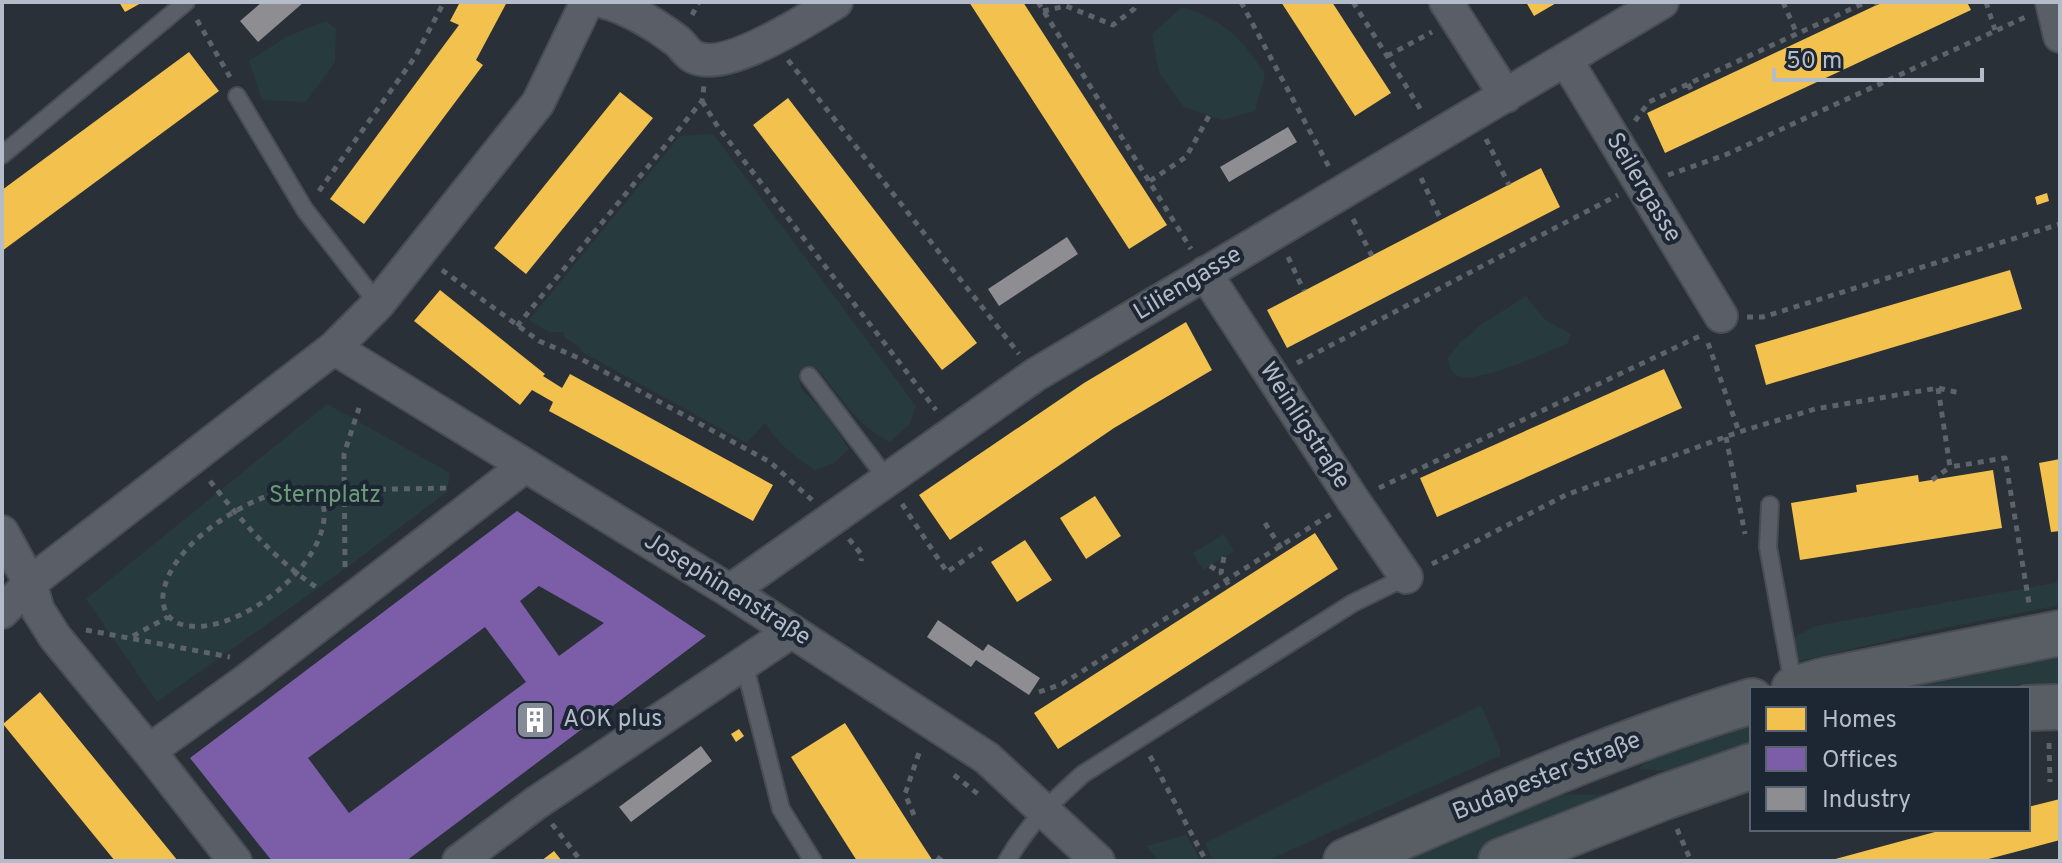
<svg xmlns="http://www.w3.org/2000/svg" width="2062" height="863" viewBox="0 0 2062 863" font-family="Overpass,sans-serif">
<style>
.green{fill:#273a3e}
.homes{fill:#f2c14e}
.offices{fill:#7b5ea7;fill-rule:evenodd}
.industry{fill:#8d8d92}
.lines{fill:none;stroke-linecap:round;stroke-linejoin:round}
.service-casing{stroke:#484c53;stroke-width:20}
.minor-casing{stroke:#484c53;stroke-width:36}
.secondary-casing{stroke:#484c53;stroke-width:48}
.path{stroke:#5d636a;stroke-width:5;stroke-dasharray:6 6;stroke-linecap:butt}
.service{stroke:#5a5e66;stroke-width:16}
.minor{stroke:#5a5e66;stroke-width:32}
.secondary{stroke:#595d64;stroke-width:44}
.labels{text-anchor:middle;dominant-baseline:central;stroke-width:8;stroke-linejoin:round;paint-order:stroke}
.street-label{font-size:24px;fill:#b4bcc9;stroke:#1d2633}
.park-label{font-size:24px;fill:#6b9a76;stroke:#1d2633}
.poi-label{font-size:24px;fill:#b4bcc9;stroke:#1d2633;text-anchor:start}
</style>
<rect width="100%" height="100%" fill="#2a3038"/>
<path class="green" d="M1182 7C1228 23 1238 34 1265 74L1255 111 1222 120 1184 107 1159 73 1152 34Z
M326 21 336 29 335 62 306 102 262 100 249 61 286 37Z
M707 134 714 135 916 406 909 425 890 442C857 426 839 395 816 367L802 375 799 381 803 391 824 412 849 449 834 463 815 470C795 457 778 444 765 423L747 443 582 352 579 346 565 338 563 332H549L529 320 680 136Z
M1526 296 1545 320 1571 334 1567 344C1545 352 1477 386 1456 375 1449 371 1449 364 1448 358L1461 341 1473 333 1476 328Z
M327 404 450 473 447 492 345 569 157 702 86 599Z
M1224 534 1234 551 1203 570 1193 553Z
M2060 582V605L1929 631 1791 663 1787 641 1815 626Z
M2060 649V690L1833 689Z
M1481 705 1500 749V756L1266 861H1213L1205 843Z
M1752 712V751L1691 772 1639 769 1654 752Z
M1632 794 1476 861H1370L1525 795Z
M1186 835 1201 861H1159L1146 846Z"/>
<path class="homes" d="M119 2H143L125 12Z
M460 2H507L476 60 483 65 364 224 330 199 459 25 450 21Z
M969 2H1023L1167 225 1129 249Z
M1281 2H1332L1391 93 1355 116Z
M1526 2H1558L1534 16Z
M1883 2H1967L1971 10 1665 153 1647 113Z
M189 52 219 91 2 251V190Z
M620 92 653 118 526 274 494 248Z
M788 98 977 343 942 370 753 125Z
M1541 168 1560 207 1287 348 1267 310Z
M2047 193 2049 201 2037 205 2035 197Z
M2010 270 2022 309 1766 385 1755 345Z
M440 290 545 374 543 376 562 388 570 374 773 485 753 521 549 411 553 402 532 390 520 405 414 321Z
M1186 322 1212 370 1114 428 950 540 919 495 1084 383Z
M1664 369 1682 408 1437 517 1420 478Z
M2060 459V531L2051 532 2039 463Z
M1993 470 2002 528 1800 560 1791 503 1857 492 1856 485 1918 475 1919 482Z
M1095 496 1121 536 1086 559 1060 518Z
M1315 533 1338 569 1058 749 1034 713Z
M1025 540 1052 580 1017 602 991 562Z
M40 692 112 780 178 861H115L3 724Z
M845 723 920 841 933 861H857L791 757Z
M739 729 744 736 736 742 731 734Z
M2060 799V840L1981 861H1828L1946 829H2028V807Z
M554 851 562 861H541Z"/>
<path class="offices" d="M517 511 706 636 406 861H272L190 758ZM539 586 604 623 559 656 520 601ZM485 627 526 682 349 813 308 758Z"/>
<path class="industry" d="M262 2H304L258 42 240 21Z
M1288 127 1297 142 1229 182 1220 167Z
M1067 237 1078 254 999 306 988 289Z
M938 620 983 651 988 644 1040 678 1029 695 976 660 971 667 927 637Z
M701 746 712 761 631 822 619 807Z"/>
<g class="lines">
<g class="service-casing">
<path id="service" d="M237 96 305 210 378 304
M2 155 186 2
M809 376 887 479
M1770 505 1768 547 1794 689
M744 663 781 809 813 861
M1007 861C1028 824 1052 802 1083 774L1353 603 1406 577"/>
</g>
<g class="minor-casing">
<path id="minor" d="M605 2C628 8 656 25 676 40 682 44 687 54 694 57 726 73 808 19 836 2
M1446 2 1506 96
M2052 2 2060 36
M1566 60 1721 316
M1205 273 1353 500 1406 577
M334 348 730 591 987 758 1098 861
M2 532 30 583 38 610 55 637 149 751 235 861
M730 591 1035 375 1662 2
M2 612 30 583 334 348 378 304 538 103 587 2
M149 751 250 678 525 466
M459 861 536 803 792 631"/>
</g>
<g class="secondary-casing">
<path id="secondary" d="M1794 689 1826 680 2060 633
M2028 708 2060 707
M1346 861C1480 804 1612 743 1752 701
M1501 861 1664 797 1752 766"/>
</g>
<path class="path" d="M1038 2 1191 249
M1241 2 1329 167
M1353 2 1423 113
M1783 2 1797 34
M1876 2 1877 5
M1986 2 1995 30
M1043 11 1066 6 1113 25 1134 9 1138 2
M692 15 699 2
M197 20 230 77
M1387 56 1432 32
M788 60 1019 354
M1688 84 1692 91
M702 101 718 127 936 410
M1635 121 1649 102 1866 2
M1486 139 1509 185
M1668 175 1725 155 2028 16
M1421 178 1441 220
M1150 181 1186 157 1209 116
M319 191 415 57 444 2
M1353 219 1372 256
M1288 257 1304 291
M442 270 539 341 581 359 770 462 812 500
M1747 317H1763L2060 224
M517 326 702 101 704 86
M1708 343 1739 432
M1297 363 1618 195
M1938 388 1950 467 2005 458 2029 603
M1726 437 1745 534
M1932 480 1950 467
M210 481C242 522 275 560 319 589
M1379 488 1702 335
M282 491H301L322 500C341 558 233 642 180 624 167 619 162 608 163 595 169 546 239 503 282 491Z
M322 500 345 490 449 488
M902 504 947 572 982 548
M1265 523 1284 553
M849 539 862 555 861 561
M1224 557 1221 573 1230 587
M1432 564 1566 495 1739 432 1815 409 1938 388 1960 393
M1210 566 1221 573
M345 567 344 454 359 408
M86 630 230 657
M133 636 168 617
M1039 692 1062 684 1331 514
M2049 743 2050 782
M1150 756 1206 861
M954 775 978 794
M914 815 905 794 920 750
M552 824 581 861
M1677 829 1691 861
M937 857 942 861"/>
<use href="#service" class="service"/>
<use href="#minor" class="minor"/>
<use href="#secondary" class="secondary"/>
</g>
<defs>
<g id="building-square" transform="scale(2)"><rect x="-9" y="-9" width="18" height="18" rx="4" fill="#848b96" stroke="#1d2633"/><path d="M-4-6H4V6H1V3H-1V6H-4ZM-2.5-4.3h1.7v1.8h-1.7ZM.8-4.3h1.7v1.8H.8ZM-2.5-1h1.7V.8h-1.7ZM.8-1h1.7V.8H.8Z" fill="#fff"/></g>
</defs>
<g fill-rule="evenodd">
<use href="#building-square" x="535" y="720"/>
</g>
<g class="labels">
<g class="street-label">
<text transform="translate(1643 188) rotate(59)">Seilergasse</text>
<text transform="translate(1188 284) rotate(-31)">Liliengasse</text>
<text transform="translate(1304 426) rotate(57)">Weinligstraße</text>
<text transform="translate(727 590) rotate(32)">Josephinenstraße</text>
<text transform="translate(1547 777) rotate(-22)">Budapester Straße</text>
</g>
<g class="park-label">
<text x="325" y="496">Sternplatz</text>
</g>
<g class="poi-label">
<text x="563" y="720">AOK plus</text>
</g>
</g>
<rect width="2062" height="863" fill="none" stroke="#b4bcc9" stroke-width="8"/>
<rect x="1750" y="687" width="280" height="144" fill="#1d2633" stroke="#59626f" stroke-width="2"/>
<rect x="1766" y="707" width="40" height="24" fill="#f2c14e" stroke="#59626f" stroke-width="2"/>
<text x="1822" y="727" font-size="24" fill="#b4bcc9">Homes</text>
<rect x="1766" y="747" width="40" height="24" fill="#7b5ea7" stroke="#59626f" stroke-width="2"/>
<text x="1822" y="767" font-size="24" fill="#b4bcc9">Offices</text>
<rect x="1766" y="787" width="40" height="24" fill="#8d8d92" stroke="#59626f" stroke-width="2"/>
<text x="1822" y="807" font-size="24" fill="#b4bcc9">Industry</text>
<path d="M1774 68v12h208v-12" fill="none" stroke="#b4bcc9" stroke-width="4"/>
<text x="1786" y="68" font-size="24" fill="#b4bcc9" stroke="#1d2633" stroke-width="6" paint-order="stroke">50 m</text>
</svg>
